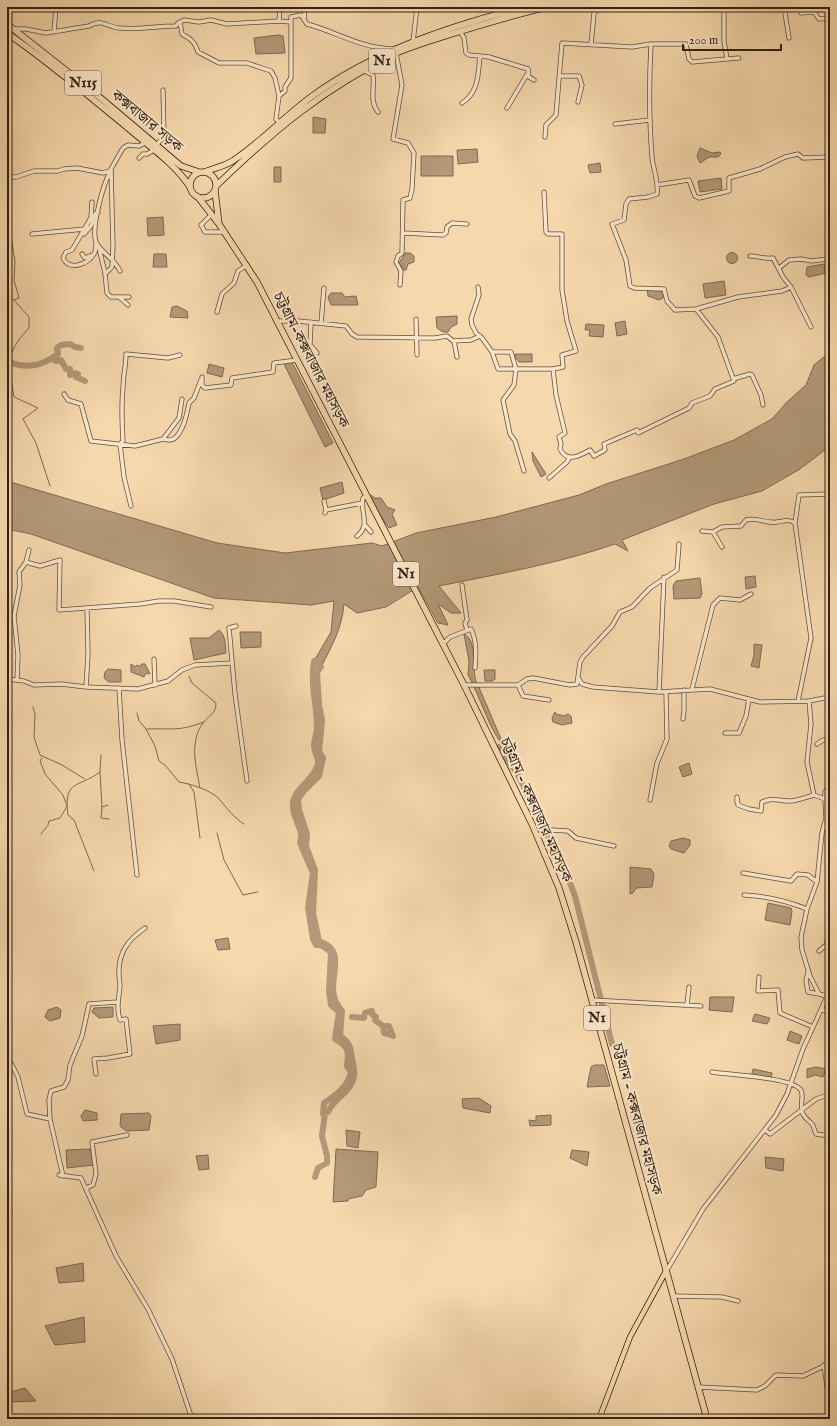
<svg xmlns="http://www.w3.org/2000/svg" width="837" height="1426" viewBox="0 0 837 1426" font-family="'IM FELL English','Noto Serif Bengali',serif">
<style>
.water{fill:#b39979;stroke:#7f6950}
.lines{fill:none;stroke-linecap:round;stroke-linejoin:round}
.stream{stroke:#7f6950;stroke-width:1}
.river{stroke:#b39979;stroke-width:6}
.minor-casing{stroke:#634e3a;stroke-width:5}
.major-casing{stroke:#322013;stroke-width:6}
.highway-casing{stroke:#322013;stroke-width:7}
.minor{stroke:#f9e6ca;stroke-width:3.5}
.major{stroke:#f6d8ad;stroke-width:4.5}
.highway{stroke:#f6d8ad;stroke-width:5.5}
.labels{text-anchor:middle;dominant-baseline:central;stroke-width:4;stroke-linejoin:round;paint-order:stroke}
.shield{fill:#f9e6ca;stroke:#6e5b4a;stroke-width:1}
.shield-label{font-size:14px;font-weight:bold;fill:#322013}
.street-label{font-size:15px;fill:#322013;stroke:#f9e6ca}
</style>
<rect width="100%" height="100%" fill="#f6d8ad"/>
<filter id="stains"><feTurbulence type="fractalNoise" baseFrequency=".005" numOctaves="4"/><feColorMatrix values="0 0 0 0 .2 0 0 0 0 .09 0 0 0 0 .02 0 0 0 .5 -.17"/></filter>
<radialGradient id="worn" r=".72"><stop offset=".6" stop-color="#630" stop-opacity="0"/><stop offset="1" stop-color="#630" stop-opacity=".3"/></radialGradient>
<path class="water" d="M278 35 283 36 285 53 256 54 254 38Z
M313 117 326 119 325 133H313Z
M700 148 712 153 720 152 721 154 718 157H709L700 163 697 156Z
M477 149 478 162 458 164 457 150Z
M421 156H453V176H421Z
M600 163 601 172 590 173 588 165Z
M274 167H281V182H274Z
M721 178 722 189 700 192 698 181Z
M163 217 164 235 148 236 147 218Z
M726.5 258a5.5 5.5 0 1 1 11 0a5.5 5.5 0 1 1-11 0Z
M405 253H410L414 256V262L408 264 406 270H404L399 263Z
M154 254H166L167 267H153Z
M824 264 826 273 809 277 806 275 807 267Z
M724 281 726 295 705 298 703 284Z
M647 289 661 290 663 298 659 300 648 296Z
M331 293H342L345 297 356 296 358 305H331L328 297Z
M177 306 187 311 188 318 170 317 172 307Z
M457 316V324L451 327 448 332H443L437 328 436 317Z
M625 321 627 334 617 336 615 323Z
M586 324 604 325 603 337 589 336 590 330H585Z
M830 352V446L800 469 762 491 714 504 622 540 628 551 615 544C557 564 498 574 439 586L461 613H451L438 604 448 625 438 623 418 587 386 607 357 613 344 604C342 628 332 646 321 667L314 661 331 632 334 601 311 605 214 598 31 534 7 529V481L217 543 285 553 372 543 382 546 416 533 496 517 579 495 606 484 684 459 734 440 772 419 787 402 806 385 814 365Z
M515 354H532V362H519L515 357Z
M292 362 333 443 325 447 284 364Z
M209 364 224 368 222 377 207 373Z
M532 452 546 474 541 477 533 461Z
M342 482 344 493 323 500 320 488Z
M369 494 375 498H381L387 507 395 510 392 514 397 525 389 528 370 500Z
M755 576 756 587 746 589 745 577Z
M700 578 702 594 700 598 674 599 673 586 676 581Z
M219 630C226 636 225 644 226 653L194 660 190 638H209Z
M240 632H261V647L241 648Z
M464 634C479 642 470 668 477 684H473L468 675 469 661Z
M754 644 762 645 759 668 751 666 754 655Z
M131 664 135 667 137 665 141 667V664H145L150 674 146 673 144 677 131 672Z
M108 669 121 670V682H109L104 678 105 672Z
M484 670H495V679L493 681H485Z
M478 685 507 753H503L497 746 501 743C489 726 483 706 474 687Z
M555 712 556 714 564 716 568 714 571 716 572 723 562 725 553 722 552 718Z
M689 763 692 774 683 777 679 767Z
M683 838 690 840V845L684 853 671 849 669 846 671 841Z
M630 867 651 869 654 874 652 887 636 888 633 893 630 894Z
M768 903 791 908 792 911 790 925 765 920Z
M228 938 230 949 218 950 215 940Z
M710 997H734L732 1012 709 1010Z
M57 1007 61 1010 60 1018 50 1021 45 1017 48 1010Z
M113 1007V1017L99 1018 92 1012 94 1008Z
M755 1014 770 1018 767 1024 752 1021Z
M180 1024V1040L156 1044 153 1026Z
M790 1031 802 1036 799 1044 787 1040Z
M594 1065H604L610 1086 587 1087 591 1067Z
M816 1067 826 1069 823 1077 815 1075 807 1078V1069Z
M753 1069 772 1073 771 1079 752 1074Z
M479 1098 491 1106 490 1113 463 1108 462 1099Z
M85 1110 97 1113V1120L83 1121 81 1116Z
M149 1113 151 1116 149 1130 126 1131 120 1126 121 1114Z
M551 1115V1125L530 1126 529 1120 536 1121V1116Z
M346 1130 360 1132 358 1148 347 1146Z
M90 1149 94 1165 67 1168 66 1150Z
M336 1149 378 1152 376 1187 366 1190 362 1196 348 1199V1201L333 1202Z
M572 1150 589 1152 587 1166 570 1158Z
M208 1155 209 1169 199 1170 196 1156Z
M765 1157 784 1159 783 1171 766 1168Z
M83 1263 84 1281 59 1283 56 1268Z
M84 1317 85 1342 55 1345 45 1326Z
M25 1388 36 1401 11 1402 7 1399V1393Z"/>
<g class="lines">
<path class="stream" d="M9 224 15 261 14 280 19 298 14 300
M7 264 8 263
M7 297 14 300 29 317V328C4 354 9 365 14 397L38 408 23 419 36 443 50 486
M189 676 192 683 216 703C216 714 209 715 203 723 189 742 196 767 200 788
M33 707 35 714 34 737 40 755 62 765 85 779
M137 713 139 721 146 729 155 746 159 761 165 765 179 782C191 784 211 790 219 799 227 808 234 818 244 824
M147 729C172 728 178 732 204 722
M100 772 102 807 108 805
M189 784 194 792 200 838
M102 807 101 818 109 819
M217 833 224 860 243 895 258 892
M41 834 48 825 49 821 60 818 67 806 63 795 45 774 40 761 42 758
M94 871 74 820 68 815C63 779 79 788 100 772L101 755"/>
<path class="river" d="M52 358 58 354 57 348 61 345 70 344 75 347 81 348
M9 362C24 368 38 367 52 358L56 361 61 360 66 369H70V375L75 373 78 374 76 377 85 381
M314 661 321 667 317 672 319 705 322 720 319 752 323 758 319 776 303 792 298 800 299 810 307 834 306 846 315 870 313 913 319 941C354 953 318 985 342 1011L340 1036C350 1042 351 1049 352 1059 353 1064 355 1070 354 1075 353 1091 334 1098 328 1112L323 1114 324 1103C336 1095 348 1087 351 1072L347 1066C349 1051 349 1047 335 1039L339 1012 331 1005 329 991 331 952 321 945H316L313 939 308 908 313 873 300 843C305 830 292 819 293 805 293 788 314 781 318 764 319 758 314 753 314 746 314 740 317 734 317 728 317 705 310 684 314 661Z
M506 758 517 773 565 870 575 896 612 1044
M352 1017 364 1018 365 1013 372 1011V1014L376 1017 375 1020 383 1026 384 1033 392 1035
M383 1026H389L393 1036
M315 1177 318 1168 327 1163V1156L322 1136 325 1113"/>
<g class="minor-casing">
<path id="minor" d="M724 7V41L727 59 739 58
M784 7 789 38
M800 7 801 13 814 12 819 19 830 18
M304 19 305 7
M279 21 280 7
M180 22 182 34C191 39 195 42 198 52L219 63H247L271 71 275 78 279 96 285 91V87L291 78V22
M15 29H26L46 33 89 26C103 18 106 27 119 28 138 30 157 26 176 26L178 23 184 20 199 22 211 20 227 24 279 21 291 22V17L301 15 307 24C337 32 360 48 393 49
M54 31 56 7
M460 31 464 38 466 53 469 55 489 57 528 69 529 77 534 80
M413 42 417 7
M591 45 594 13 597 11 598 7
M396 53 402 85 393 139 408 143 414 153 412 189 410 198 403 200 402 253 398 256 396 262 401 271 400 285
M364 71 373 75C375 87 369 101 378 112
M560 76H579L582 85 578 102
M462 103C479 92 478 74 480 56
M507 108 528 73
M279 122 276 119 279 96
M615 124 650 120
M545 137 546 125 556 115 562 43 632 47 651 44
M156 145 164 137 163 90
M139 158 143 154H147L154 150
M110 172C103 185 91 228 96 242 100 252 114 258 120 271
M7 177H16L34 171H58L64 169 77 168 103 173 109 171
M657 185 689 180 695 196 699 198 729 191V178L760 169 785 157 798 154 803 158 830 157
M544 192 546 232 548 234H562V290L567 321 576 351 562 355 563 367 553 369 556 395 565 433 559 437 561 444 560 449C567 463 579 456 590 450L594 456 605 450 604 444 637 430 638 433 689 408 692 403 710 396 715 389 734 381 718 337 696 309 675 310 667 301 664 289 634 288 630 286 626 260 612 224 624 220 626 204 629 199 648 197 657 194C659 182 653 169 652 157 649 120 649 82 651 44H686L689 59 692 62 727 59
M92 202 91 217 88 223 72 250 66 252 63 258C69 271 87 265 94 254 96 251 96 246 96 242
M211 215 201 225 205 232H224
M403 233 443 235 446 233 447 227 452 223 467 224
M32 234 85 229
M84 234 91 226 95 214 98 212
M99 248 105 273
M82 254 85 258 92 255
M779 268 789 260 801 259 812 261 827 259 830 272
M478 287 479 295 471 319 472 325 476 333 482 338 492 352H511L516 369 514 385 503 400 510 434 515 441 524 471
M791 287 811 327
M119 297 128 305
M129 297H111L107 293 105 274 112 267 113 245 111 169 123 148 128 145 139 146 145 143
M696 309 738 297 782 291 791 287 783 277 773 258C762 259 759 256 750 256
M217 312 222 294 234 283 238 271 247 265
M416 319 417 355
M277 321H298L346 326 352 334 357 337 435 338 447 336 453 341 471 340 480 336
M311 322 310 345 317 353
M321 323 324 288
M454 341 457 357
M492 352 498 369H553
M202 377V385L205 388 231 385 232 378 273 372 274 363 297 360
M733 379 750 374 752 375 761 395 763 405
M64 394 68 400 81 404 91 441 135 446 163 439 179 418 182 399
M163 439C167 440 172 441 175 438 184 430 187 413 189 403L194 398 201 380
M549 478 567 462 569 458
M324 501 326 510
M131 506 124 477 120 444 123 441C122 423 121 406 123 388 123 376 126 366 126 354L168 358 180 355
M325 513 326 510 362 503
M365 525 371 532
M702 531 713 532 722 527 741 526 746 520C758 517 766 524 777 522 784 521 789 519 795 523
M713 532 722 547
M357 536C371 525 360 513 363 498L366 496
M26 562 40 566 60 560 59 610 140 604 159 601H174L211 607
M462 585 467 620 465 623 467 630
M87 609 88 654 86 687 138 689 168 681 182 670 195 665 232 663
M236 626 229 628 235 694 247 781
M443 644 450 637 471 629C477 641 476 655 475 668
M154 659 155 685
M7 679 24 681 34 685 61 684 86 687
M579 679 582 684 593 687 659 692 710 689 760 702 809 701 830 697
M17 680 18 655 14 616 20 585 19 572 26 562 29 550
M464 685H518
M119 688 122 740 137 875
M692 689 713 605 720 598 740 600 751 594
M659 692 664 577
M549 700 523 696 518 685 527 679 533 678 570 685 577 684 580 662 583 657 612 626 620 612 632 607 650 588 677 570 679 544
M798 701 811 638 795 523 799 495 829 494 830 512
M809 701 811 724 807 762 814 795 825 799 826 818 822 833 817 882 807 909 801 937 802 950 810 976 819 994 827 996
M683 719 684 710V690
M725 733H739L746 716 749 699
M817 744 823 740H830
M825 799V792L827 789 830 790
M650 800 657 763 667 739 666 692
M737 802V797L738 805 749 809 761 811 762 802C773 797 779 801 790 801 798 801 806 797 814 795
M537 836 551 830 568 831 576 838 614 846
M743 873 791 881 797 874 808 875 817 882
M744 895C766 896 787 901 807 909
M819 951 826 945 830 933
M808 972 806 981 808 992 819 994
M759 977 758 991 778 990 780 1013 813 1027
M592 1000 701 1006
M687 1005 689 987
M822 1010 830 1011
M7 1055 18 1077 27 1114 50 1119 63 1176
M712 1072C729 1075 791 1077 801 1090 804 1095 800 1105 802 1111 803 1117 807 1119 811 1123 814 1125 814 1130 816 1134L830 1136
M96 1074 94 1059 108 1058 130 1054 126 1019 120 1020C116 1008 119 998 120 986 120 982 119 978 119 974 118 952 129 939 145 928
M50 1119 49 1100 51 1091 64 1087 68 1080 70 1065 82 1036 89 1004 117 1002
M765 1130 770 1134 816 1099 830 1094
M59 1175 81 1178 116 1256 148 1309 172 1359 192 1419
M86 1188 93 1185 96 1174 92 1142 127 1135
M7 1203 10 1211 7 1212
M667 1270 703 1209 776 1115 787 1094 803 1049 830 990
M673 1296 722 1297 738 1301
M824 1365 830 1408V1419
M698 1387 757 1390 765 1386 776 1375 803 1376 830 1363"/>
</g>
<g class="major-casing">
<path id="major" d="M599 1419 630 1337 666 1271"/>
</g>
<g class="highway-casing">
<path id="highway" d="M7 24 97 95 181 166 199 172
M7 33C49 62 89 96 128 128 150 147 174 163 190 187
M190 185a13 13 0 1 1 26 0a13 13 0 1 1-26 0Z
M205 172C214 168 226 166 234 160 261 142 284 117 311 97 374 51 450 26 525 7
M216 186C273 131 324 88 396 53 411 47 426 42 442 37 476 26 511 16 546 7
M215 191 219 224
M198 197 219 224 257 282 464 685 532 824 559 888 576 942 707 1419"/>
</g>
<use href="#minor" class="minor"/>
<use href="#major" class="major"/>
<use href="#highway" class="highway"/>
</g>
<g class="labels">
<g class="shield">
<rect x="369" y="49" width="26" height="24" rx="3"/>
<rect x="65" y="71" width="36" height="24" rx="3"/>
<rect x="393" y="562" width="26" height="24" rx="3"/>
<rect x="584" y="1006" width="26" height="24" rx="3"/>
</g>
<g class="shield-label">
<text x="382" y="61">N1</text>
<text x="83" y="83">N115</text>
<text x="406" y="574">N1</text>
<text x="597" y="1018">N1</text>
</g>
<g class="street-label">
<text transform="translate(147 121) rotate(40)">কক্সবাজার সড়ক</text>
<text transform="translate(311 360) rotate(63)">চট্টগ্রাম-কক্সবাজার মহাসড়ক</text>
<text transform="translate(536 810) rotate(66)">চট্টগ্রাম - কক্সবাজার মহাসড়ক</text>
<text transform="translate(637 1119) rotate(75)">চট্টগ্রাম - কক্সবাজার মহাসড়ক</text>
</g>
</g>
<rect width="837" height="1426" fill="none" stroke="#f6d8ad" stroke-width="24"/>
<rect x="8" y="8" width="821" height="1410" fill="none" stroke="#322013" stroke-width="2"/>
<rect x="12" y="12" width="813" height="1402" fill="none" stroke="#322013"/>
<path d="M683 44v6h98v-6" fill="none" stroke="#322013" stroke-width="2"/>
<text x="689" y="44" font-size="12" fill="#322013" stroke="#f9e6ca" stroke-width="3" paint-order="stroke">200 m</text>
<rect width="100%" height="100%" filter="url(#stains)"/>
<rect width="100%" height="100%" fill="url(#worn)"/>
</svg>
